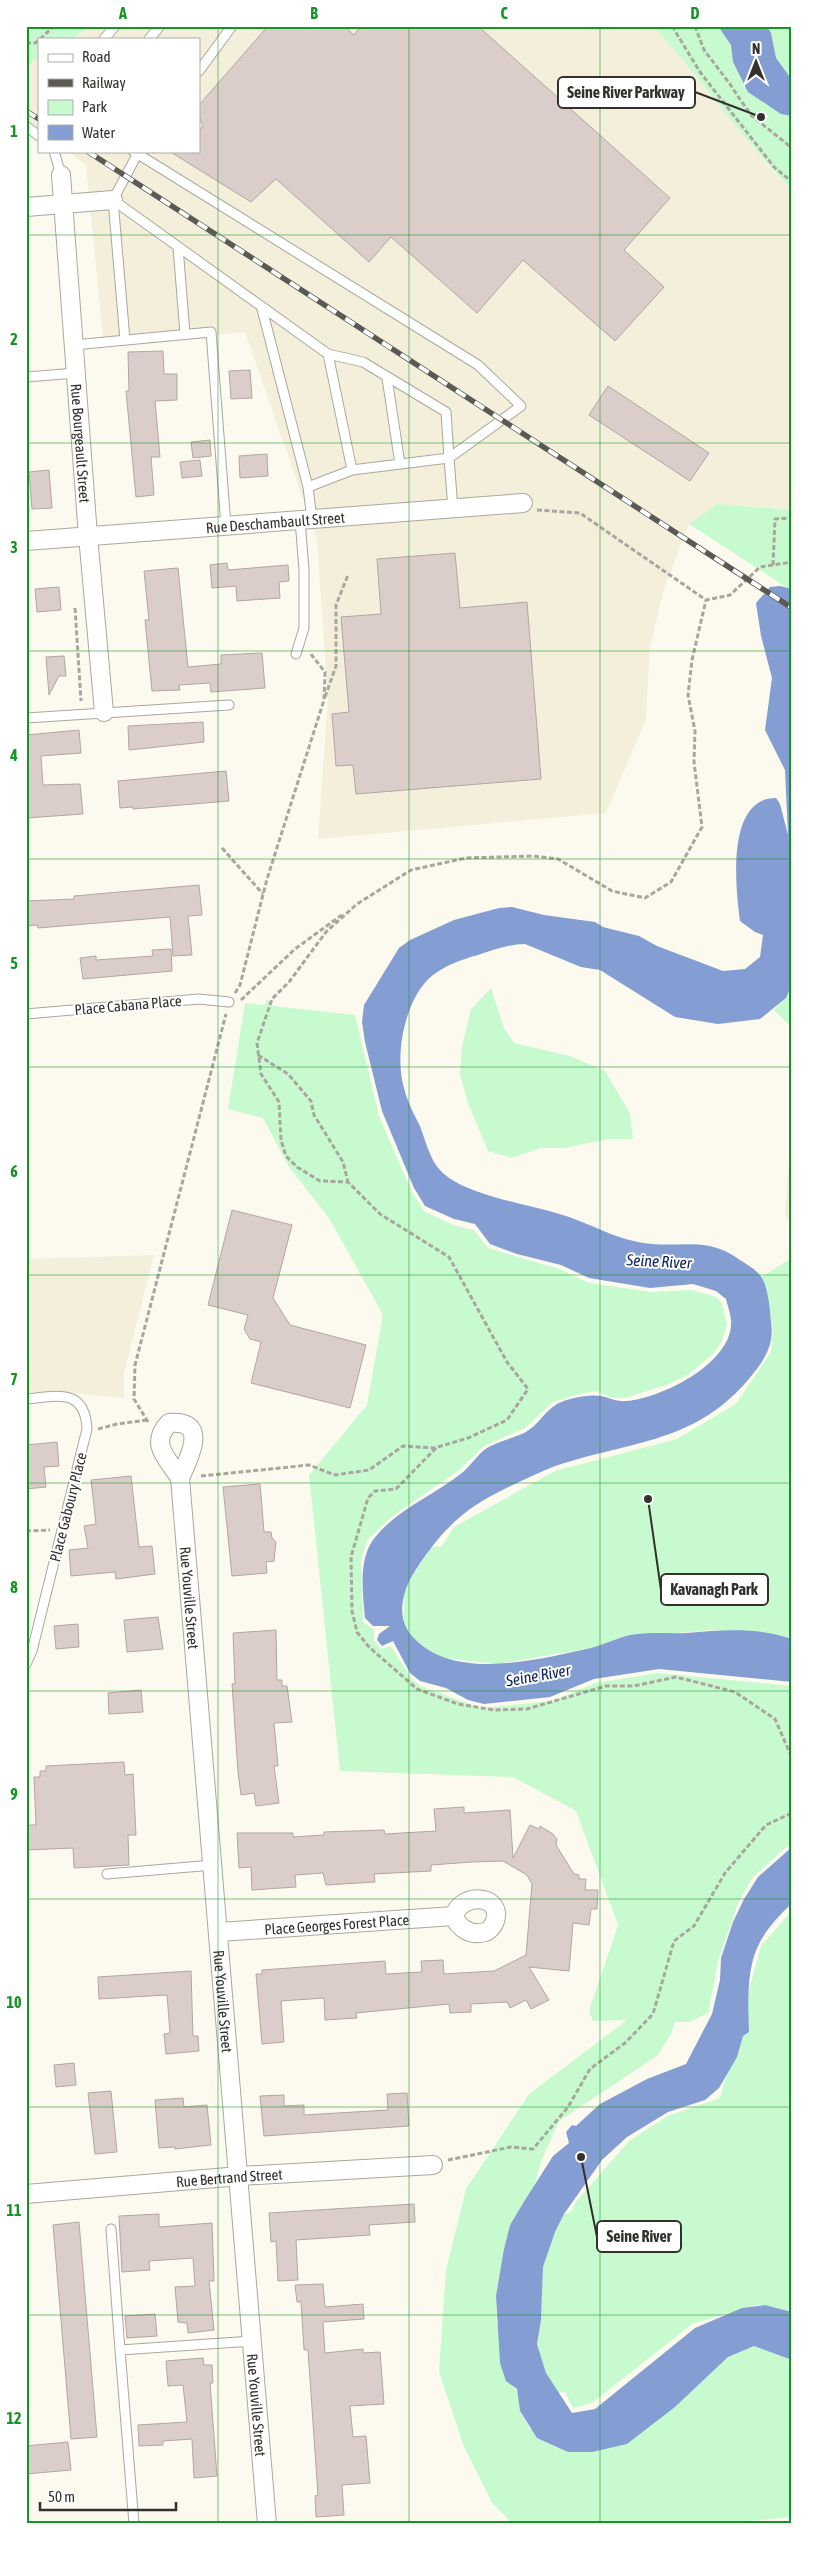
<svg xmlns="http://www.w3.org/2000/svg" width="818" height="2550" viewBox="0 0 818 2550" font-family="'Asap Condensed',sans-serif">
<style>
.built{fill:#f3efdb}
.green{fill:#c8fad0}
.water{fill:#849ed3}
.building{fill:#dbcdca;stroke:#b3a5a3}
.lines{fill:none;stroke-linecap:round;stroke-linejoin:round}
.lane-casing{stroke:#aaa89c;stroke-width:11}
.street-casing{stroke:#aaa89c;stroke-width:20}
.path{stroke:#a8a69d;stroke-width:3;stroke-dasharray:5 2.5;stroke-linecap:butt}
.lane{stroke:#fff;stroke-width:9}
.street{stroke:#fff;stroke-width:18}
.rail-casing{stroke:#5a5953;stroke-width:5.5}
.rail{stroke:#fff;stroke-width:4;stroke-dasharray:11;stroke-linecap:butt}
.grid{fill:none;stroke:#169425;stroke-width:1;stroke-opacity:0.55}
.labels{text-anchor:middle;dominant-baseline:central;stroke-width:4;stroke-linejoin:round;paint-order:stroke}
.street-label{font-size:15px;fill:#32312c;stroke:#fff}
.water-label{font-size:16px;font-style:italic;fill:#0c2461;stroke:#fff}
.leader{fill:none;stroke:#32312c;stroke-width:2}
.callout-dot{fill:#32312c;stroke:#fff;stroke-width:2}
.callout{fill:#fff;stroke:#32312c;stroke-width:2}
.callout-label{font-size:16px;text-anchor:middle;font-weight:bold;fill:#32312c}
.neatline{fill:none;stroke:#169425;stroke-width:2}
.grid-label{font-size:16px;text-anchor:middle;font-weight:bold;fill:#169425}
</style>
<rect width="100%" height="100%" fill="#fcfaee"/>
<path class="built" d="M90 26H653L690 66 769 167 792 190V510L717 504 689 524 664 589 650 646 646 719 606 813 318 839 328 698 317 539 245 332 104 347 86 165 68 151H199V39H72Z
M39 57V129L26 120V66Z
M790 1149H792V1228L785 1213Z
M154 1255 124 1373V1398L58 1392 26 1395V1259Z"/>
<path class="green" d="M26 26H90L72 39H39V57L26 66Z
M653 26H792V190C742 139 702 79 653 26Z
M717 504 792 510V591L689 524Z
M792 984V1028L774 1010 786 998Z
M491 988 504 1028 514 1043 570 1056 605 1071 630 1113 633 1139H608L564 1148H540L512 1158 488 1151 468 1103 460 1075 462 1046 471 1009Z
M267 999 273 1006 355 1015 379 1116 411 1190 424 1211 453 1225 474 1230 488 1248 559 1269 589 1283 652 1292 691 1290 716 1297 722 1303 727 1325 722 1341 714 1353 688 1375 669 1384 628 1397 613 1398 596 1391 579 1394 553 1402 525 1428 484 1446 458 1471 394 1515 368 1539 361 1559 363 1622 374 1630V1640L381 1649 391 1646 411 1678 420 1686 481 1708 553 1701 595 1683 658 1673 792 1686V1842L753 1877 738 1903 718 1961 708 2013 690 2022H675L671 2034 657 2056 559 2121 540 2164 535 2185 510 2225 496 2296 497 2323 512 2385 519 2395 520 2412 531 2430 675 2407 728 2357 754 2346 792 2360V2517L721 2524H513L492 2503 464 2447 439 2372 446 2270 466 2189 529 2094 627 2020 593 2021 589 2011 618 1925 576 1811 513 1777 340 1771 309 1475 367 1405 383 1315 329 1218 289 1167 263 1118 228 1109 245 1003 265 1005Z
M792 1258V1639L782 1636 711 1630 678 1633 498 1664 443 1658 420 1646 404 1627V1590L431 1547 442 1546 454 1527 555 1471 677 1439 736 1404 771 1352 773 1331 770 1313 761 1277Z
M792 1911V2312L765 2305H756L692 2324 592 2403 573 2408 565 2392 557 2393 546 2373 537 2344 541 2320 543 2266 555 2232 564 2214 571 2212 575 2203 629 2141 668 2116 720 2098 761 1946Z"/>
<path class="water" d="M718 26H767L771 33 776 58 792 80V116L781 114 748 92 733 62 731 45Z
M780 586 792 589V984L786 998 760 1019 718 1024 675 1017 600 970 581 967 525 944C509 944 493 950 478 955 463 959 446 965 433 975 405 997 394 1055 404 1088 407 1101 414 1114 420 1126 425 1139 430 1160 440 1170 463 1196 535 1205 569 1217 592 1225 615 1238 638 1242 676 1250 706 1234 740 1260 746 1264 755 1269 760 1275 768 1285 770 1309 771 1322 775 1346 763 1362 748 1380 692 1446 624 1441 550 1468 531 1476 510 1486 491 1496 455 1515 433 1542 412 1576 401 1595 397 1619 412 1636 453 1683 539 1659 591 1648 607 1644 622 1635 638 1634 654 1632 670 1634 687 1633 723 1630 757 1627 792 1639V1682L659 1669 594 1679 550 1697 484 1704 468 1700 446 1688 420 1681 410 1673 393 1641 382 1646 377 1640 379 1634 390 1626H373L365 1618C363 1595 358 1561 373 1540 395 1510 435 1495 463 1472 471 1465 478 1454 487 1448 499 1441 514 1438 526 1432 538 1425 545 1411 557 1404 569 1398 588 1394 601 1396 611 1398 616 1402 627 1401 661 1398 729 1365 731 1325 732 1318 728 1307 726 1299L716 1291 693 1284 650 1288 589 1278 561 1265 517 1254 490 1244 475 1224 454 1219 425 1206 414 1188 382 1111 365 1042 362 1022 364 1005 399 948 410 940 454 920 499 908 512 907 544 915 595 922 603 927 639 936 657 946 723 971 745 969 760 957 763 935 755 932 740 921C736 890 725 798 776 798L780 804 788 835 785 770 765 730 772 678 761 636 756 603 770 587Z
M792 1847V1903C780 1915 768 1927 760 1942 746 1967 748 2005 749 2032L743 2036 737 2057 719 2088 705 2100 668 2112 627 2137 602 2160 564 2214 555 2232 543 2267 541 2320 537 2344 546 2373 572 2413 595 2409 695 2328 742 2308 765 2305 792 2312V2360L754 2346 728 2357 675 2407 627 2444 592 2452H568L537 2438 520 2411 517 2389 506 2381 500 2363 496 2296 504 2249 510 2225 525 2200 553 2156 569 2143 566 2132 572 2125 576 2126 600 2104 647 2079 686 2064 712 2014 720 1980 721 1958 733 1922 744 1899 758 1877Z"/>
<path class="building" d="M268 26H344L354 35 361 26H478L670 198 624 250 664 287 615 341 523 260 477 313 391 237 369 262 276 179 251 202 169 151H199V131L203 126 199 116V105Z
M163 351 164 374H177V400L155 401 160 457H151L154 495 136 497 126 391H129L128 352Z
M250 370 252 398 231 399 229 371Z
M608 386 709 453 690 481 589 415Z
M210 440 211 456 193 458 191 442Z
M267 454 268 476 240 478 239 456Z
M200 460 202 476 182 478 180 462Z
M49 470 52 508 32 509 29 472Z
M455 553 460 608 527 602 541 779 356 794 353 765 336 766 332 714 349 712 341 617 381 614 377 559Z
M227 563 228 570 288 565 289 581 279 582 280 598 237 601 236 586 212 588 210 565Z
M178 568 188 667 221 664V655L262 653 265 688 211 692 210 683 179 685 180 690 152 691 145 620H149L144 571Z
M59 587 61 610 37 612 35 589Z
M64 656 66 676H59L49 695 46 657Z
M203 722 204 742 129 750 128 726Z
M79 730 81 753 41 756 43 785 80 784 83 814 26 818V735Z
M226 771 229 801 133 809V807L120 808 118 781Z
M199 885 202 915 188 916 192 955 173 956 170 917 38 928 37 925 26 926V901L74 899V896Z
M171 949 172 971 83 979 80 958 96 956V960L153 956 152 950Z
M232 1210 292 1225 273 1298 290 1325 366 1345 350 1408 251 1383 261 1342 250 1339 244 1329 248 1315 208 1305Z
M57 1442 59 1466 44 1467 46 1487 26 1489V1445Z
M131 1476 139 1547 152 1546 155 1574 116 1579 115 1572 71 1576 69 1550 88 1548 84 1526 96 1524 91 1480Z
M260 1484 264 1532H271L272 1538 276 1542 274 1561 266 1562 267 1573 232 1576 223 1487Z
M158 1617 163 1649 127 1652 124 1620Z
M78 1624 79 1647 56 1649 54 1626Z
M276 1630 277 1680H282V1686H287L292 1722 274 1723 278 1766H274L279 1803 256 1806 254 1793 241 1795 238 1772 232 1684H235L233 1633Z
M141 1690 143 1712 109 1714 108 1693Z
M124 1762 125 1775 133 1774 136 1835H128L129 1865 74 1868 73 1848 27 1850 26 1825H36L34 1777H40V1771H46V1766Z
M464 1807V1813L510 1810 513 1858 530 1825 539 1829 540 1826 553 1834 557 1839 556 1845 574 1874 579 1875V1879H586L585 1890H598L597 1909H591L589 1925 573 1923 569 1971 529 1967 549 2000 531 2009 526 2000 510 2008 507 2002 471 2004V2012L450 2013 449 2004 356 2013 357 2018 325 2020 324 1998 281 2001 284 2042 262 2044 256 1974H262V1970L385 1961 386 1974 422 1972 421 1961 443 1960 444 1974 494 1971 526 1955 532 1884 527 1875 503 1861 472 1862 431 1865V1871L374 1874 375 1882 326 1885 323 1873 295 1875 296 1887 252 1890 251 1867 239 1868 237 1833H293V1837L324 1835V1832L384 1830 385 1834 436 1831 434 1809Z
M191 1971 193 2036H198L199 2051 166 2054 164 2034 170 2033 167 1995 99 1999 98 1977Z
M74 2063 76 2085 56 2087 54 2065Z
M111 2091 117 2152 95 2154 88 2093Z
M407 2093 409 2126 264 2136 260 2096 284 2095V2106L304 2105V2115L388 2110 387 2094Z
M183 2098 184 2107 207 2105 211 2145 175 2149V2147L159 2148 155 2100Z
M414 2204 415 2222 369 2225 370 2235 296 2240 298 2280 278 2281 276 2241 271 2242 269 2213Z
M159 2214V2227L212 2223 214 2281H209L214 2330 188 2333 187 2323 178 2322 175 2287 195 2286 193 2258 149 2261 150 2270 122 2272 119 2216Z
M79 2222 97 2437 71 2439 53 2225Z
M323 2284 325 2307 363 2304 364 2319 323 2322 325 2353 363 2349V2353L380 2352 384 2404 350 2406 353 2437 366 2436 370 2483 342 2485 344 2515 316 2517 315 2496 318 2495 308 2350H304L301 2302H297L295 2285Z
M155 2314 157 2336 127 2338 125 2316Z
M203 2358 204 2365H212L213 2383H210L217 2476 194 2478 192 2439 163 2441V2445L139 2446 138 2425 187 2422 183 2385 168 2386 166 2361Z
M68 2442 71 2470 26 2474V2446Z"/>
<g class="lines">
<g class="lane-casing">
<path id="lane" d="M104 39 115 26
M149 39 160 26
M199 71 232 26
M26 126 39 136
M54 151 61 175
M133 151 478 365 521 406 449 458
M113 200 328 354
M178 247 185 334
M262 309 308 487 352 470
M125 340 113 200 139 151
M74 345 211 332 226 526
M26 377 76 373
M387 378 400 464
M449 458 446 412 363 362 328 354 352 470 449 458 453 509
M308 487 312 519
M296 654 304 628V570L300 520
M26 718 229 705
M26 1014 199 999 229 1002
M26 1399C58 1396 85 1388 87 1429L32 1651 26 1664
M107 1874 213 1865
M111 2229 120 2350
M134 2524 120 2350 253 2341"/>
</g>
<g class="street-casing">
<g id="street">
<path id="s1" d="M61 175 88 536 104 712"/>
<path d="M26 207 113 200"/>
<path id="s2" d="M26 541 523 503"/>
<path id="s3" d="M180 1478C189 1458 210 1419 169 1423 149 1444 167 1458 180 1478L267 2524"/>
<path id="s4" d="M219 1932 454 1916C461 1892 503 1894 495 1921 494 1925 489 1931 485 1932 471 1936 459 1929 454 1916"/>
<path id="s5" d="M26 2194 240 2176 433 2165"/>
</g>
</g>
<path class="path" d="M672 26 700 72 774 167 792 182
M695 26 704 50 730 84 739 98 752 116 792 148
M40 39 54 26
M26 43H35L39 40
M537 510 580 513 706 600 730 595 760 567 792 562
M773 565 775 519 792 518
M75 608 81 701
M325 697 336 666V605L348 575
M222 848 263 894
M235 993 240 985 267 879 324 700 325 672 310 653
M241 1000 295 949 343 914
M258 1055 288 1074 311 1101 314 1115 343 1162 348 1182
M148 1422 134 1399 135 1365 226 1014
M98 1429 117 1424 147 1420
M436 1448 396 1489 375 1491 368 1498 351 1557 352 1611 357 1632 369 1647 417 1689 458 1704 494 1710 527 1709 606 1686H634L676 1677 735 1692 775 1719 792 1758
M201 1476 309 1465 335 1475 369 1470 403 1446 434 1448 468 1438 507 1420 528 1389 507 1362 449 1257 380 1214 348 1182 320 1181 297 1167 286 1156 281 1140 279 1102 261 1074 257 1043 272 999 289 982 326 932 357 904 411 870 466 858 533 856 558 859 612 891 645 898 671 882 702 827 694 762 695 731 688 695 692 660 706 600
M26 1531 50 1530
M448 2160 511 2147 533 2149 568 2107 590 2069 625 2043 653 2014 674 1941 694 1926 725 1873 766 1825 792 1813"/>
<use href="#lane" class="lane"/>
<use href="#street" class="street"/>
<g class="rail-casing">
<path id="rail" d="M26 111 39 119
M87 151 792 608"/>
</g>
<use href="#rail" class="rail"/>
</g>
<path class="grid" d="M218 26V2524M409 26V2524M600 26V2524M26 235H792M26 443H792M26 651H792M26 859H792M26 1067H792M26 1275H792M26 1483H792M26 1691H792M26 1899H792M26 2107H792M26 2315H792"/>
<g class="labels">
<g class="street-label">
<text stroke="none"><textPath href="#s1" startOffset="269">Rue Bourgeault Street</textPath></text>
<text stroke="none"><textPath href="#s2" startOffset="250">Rue Deschambault Street</textPath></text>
<text transform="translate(128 1005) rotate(-5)">Place Cabana Place</text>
<text transform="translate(68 1507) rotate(-76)">Place Gaboury Place</text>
<text stroke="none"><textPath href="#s3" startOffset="259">Rue Youville Street</textPath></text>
<text stroke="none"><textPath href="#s4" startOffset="118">Place Georges Forest Place</textPath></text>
<text stroke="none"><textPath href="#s3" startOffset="664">Rue Youville Street</textPath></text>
<text stroke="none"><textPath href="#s5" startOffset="204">Rue Bertrand Street</textPath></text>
<text stroke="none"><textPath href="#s3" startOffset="1069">Rue Youville Street</textPath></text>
</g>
<g class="water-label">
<text transform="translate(659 1261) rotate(3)">Seine River</text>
<text transform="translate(538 1675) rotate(-10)">Seine River</text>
</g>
</g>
<path class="leader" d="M761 117L695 92M648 1499L661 1590M581 2157L597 2237"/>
<g class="callout-dot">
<circle cx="761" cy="117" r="5"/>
<circle cx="648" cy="1499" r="5"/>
<circle cx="581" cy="2157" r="5"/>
</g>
<g class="callout">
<rect x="558" y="77" width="137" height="31" rx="5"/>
<rect x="661" y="1574" width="107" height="31" rx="5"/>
<rect x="597" y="2221" width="84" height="31" rx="5"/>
</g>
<g class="callout-label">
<text x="626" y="98">Seine River Parkway</text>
<text x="714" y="1595">Kavanagh Park</text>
<text x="639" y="2242">Seine River</text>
</g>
<rect width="818" height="2550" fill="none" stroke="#ffffff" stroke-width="55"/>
<rect x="38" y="38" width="162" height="115" fill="#ffffff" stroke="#adadab"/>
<rect x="48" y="54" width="25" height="8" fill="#ffffff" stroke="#adadab"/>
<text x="82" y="62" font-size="15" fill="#32312c">Road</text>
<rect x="48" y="79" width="25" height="8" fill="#5a5953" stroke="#adadab"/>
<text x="82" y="88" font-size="15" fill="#32312c">Railway</text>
<rect x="48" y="100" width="25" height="15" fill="#c8fad0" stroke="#adadab"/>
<text x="82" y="112" font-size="15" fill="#32312c">Park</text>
<rect x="48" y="125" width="25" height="15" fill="#849ed3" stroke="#adadab"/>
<text x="82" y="138" font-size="15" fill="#32312c">Water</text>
<g transform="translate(756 62)" stroke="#ffffff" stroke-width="4" paint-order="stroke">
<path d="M0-4L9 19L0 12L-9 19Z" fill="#32312c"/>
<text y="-8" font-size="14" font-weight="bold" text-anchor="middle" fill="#32312c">N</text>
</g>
<path d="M40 2502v8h136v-8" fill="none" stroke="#32312c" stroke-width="2.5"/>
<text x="48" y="2502" font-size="15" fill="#32312c" stroke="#ffffff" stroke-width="4" paint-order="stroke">50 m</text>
<rect x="28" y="28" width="762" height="2494" class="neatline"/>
<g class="grid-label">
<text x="123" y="19">A</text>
<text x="314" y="19">B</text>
<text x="504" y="19">C</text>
<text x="695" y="19">D</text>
<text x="14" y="137">1</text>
<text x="14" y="345">2</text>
<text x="14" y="553">3</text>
<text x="14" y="761">4</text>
<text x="14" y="969">5</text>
<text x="14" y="1177">6</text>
<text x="14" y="1385">7</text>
<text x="14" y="1593">8</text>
<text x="14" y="1800">9</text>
<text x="14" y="2008">10</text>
<text x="14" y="2216">11</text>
<text x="14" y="2424">12</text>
</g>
</svg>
